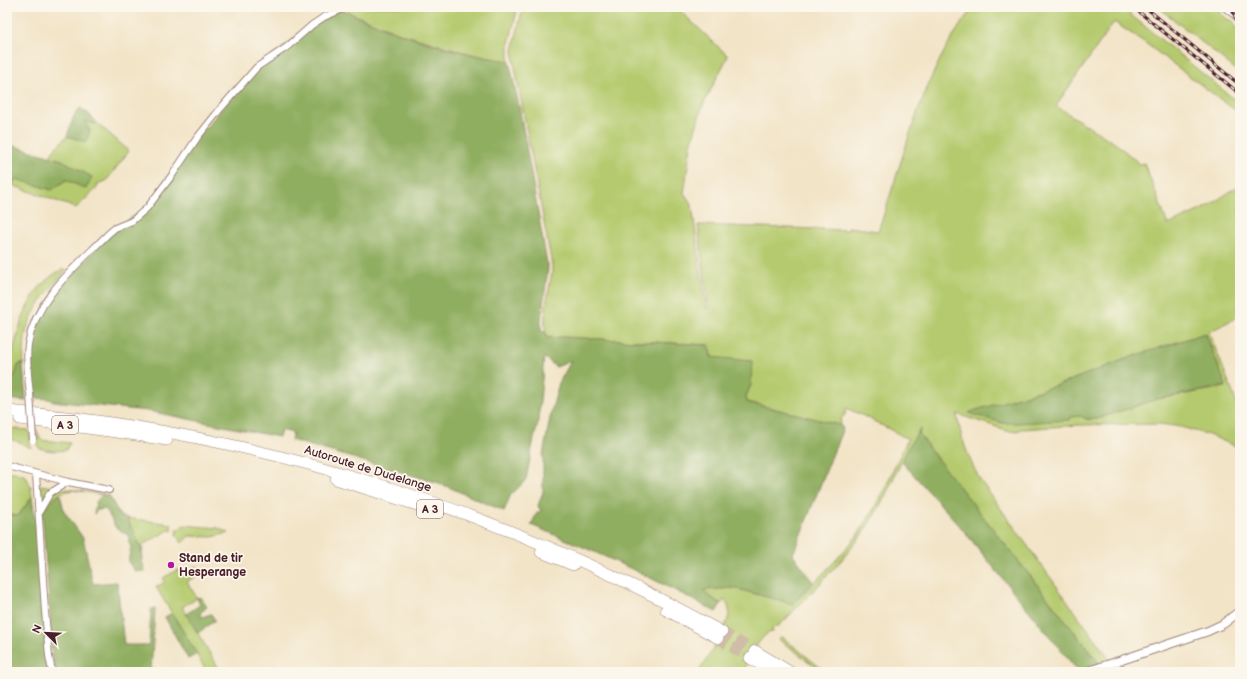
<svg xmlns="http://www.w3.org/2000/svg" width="1247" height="679" viewBox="0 0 1247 679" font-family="'Balsamiq Sans',sans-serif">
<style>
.green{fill:#b5ca6e;stroke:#80744c;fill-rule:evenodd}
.forest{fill:#90ae61;stroke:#6d6646}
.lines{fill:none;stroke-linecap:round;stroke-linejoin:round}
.highway-tunnel{stroke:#d0bda8;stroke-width:11;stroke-dasharray:11 5.5;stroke-linecap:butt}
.street-casing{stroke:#9e8279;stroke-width:8}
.secondary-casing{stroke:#9e8279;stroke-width:10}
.highway-casing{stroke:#9e8279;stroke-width:12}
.street{stroke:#fff;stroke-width:6}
.secondary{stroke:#fff;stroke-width:8}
.highway{stroke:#fff;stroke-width:11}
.rail-casing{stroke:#4a1f2b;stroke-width:3}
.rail{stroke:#fbf7ec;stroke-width:1.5;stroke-dasharray:4.5;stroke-linecap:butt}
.street-bridge-casing{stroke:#9e8279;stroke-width:8;stroke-linecap:butt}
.street-bridge{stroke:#fff;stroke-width:6}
.poi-dot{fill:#b5179e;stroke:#fbf7ec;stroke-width:1.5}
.labels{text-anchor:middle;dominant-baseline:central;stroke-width:3.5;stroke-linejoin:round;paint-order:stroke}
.shield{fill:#fbf7ec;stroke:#7f6065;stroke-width:1}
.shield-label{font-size:11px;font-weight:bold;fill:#4a1f2b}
.street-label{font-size:12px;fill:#4a1f2b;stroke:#fbf7ec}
.poi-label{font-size:12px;font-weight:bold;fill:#4a1f2b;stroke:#fbf7ec;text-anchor:start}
</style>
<rect width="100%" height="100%" fill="#fbf7ec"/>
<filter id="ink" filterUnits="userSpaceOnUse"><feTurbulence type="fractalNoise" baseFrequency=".025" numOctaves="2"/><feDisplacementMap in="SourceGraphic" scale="8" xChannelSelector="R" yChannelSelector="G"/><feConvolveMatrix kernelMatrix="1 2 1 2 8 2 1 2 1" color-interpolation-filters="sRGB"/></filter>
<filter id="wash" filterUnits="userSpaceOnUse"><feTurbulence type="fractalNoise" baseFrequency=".012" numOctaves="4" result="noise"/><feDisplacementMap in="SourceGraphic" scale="16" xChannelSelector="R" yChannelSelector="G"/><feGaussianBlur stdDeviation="0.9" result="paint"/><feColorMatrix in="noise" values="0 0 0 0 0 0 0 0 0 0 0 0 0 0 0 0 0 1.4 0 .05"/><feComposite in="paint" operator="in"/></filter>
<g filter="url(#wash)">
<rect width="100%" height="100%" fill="#f2e4c7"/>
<path class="green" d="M352 7H518L509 43V61L482 57 405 35 347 12Z
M523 7H676L728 56 702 107 691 145 684 193 692 205 706 309 708 308 698 225 848 230 849 227 878 231C905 157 920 77 969 13L960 7H1121L1240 104V114L1144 42 1114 22 1056 106 1116 144 1140 164 1144 163 1168 225 1207 207 1240 185V318L1239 316 1209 332 1240 411V448L1209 435 1181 427 1161 424 1079 425 1022 429C1015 433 1003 432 997 427L957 414C961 439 968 457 980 480L1110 660 1100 664 931 451 919 433 920 430C901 457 891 488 874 516 850 556 815 588 783 622L777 627 772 628 773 632C760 632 749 661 743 672H696C698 671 699 671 701 668 707 660 729 623 729 614 730 609 728 604 724 600L721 604 709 596 703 590 734 588 793 604C814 582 837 561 856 537 878 507 892 472 908 439L868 418 846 408 845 415 842 417 840 425 747 402 746 396 751 385 711 357 710 345 563 337 547 338C541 320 549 291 552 272V265L514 62 513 50ZM1206 333 1226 387 1157 399 1097 419H1086L1081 416 1003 423 970 413 1061 384 1131 357Z
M1170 7H1214L1227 19 1233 21 1240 35V73L1162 10Z
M84 121 95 124 96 122 129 151 106 181 97 184 98 187 76 208 12 185 16 178 52 190 62 160 50 157 55 148 67 136 86 142Z
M63 269 67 270C50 289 30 310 25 337 24 346 24 356 23 365L21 363 15 376 7 379V364H10C19 328 26 287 63 269Z
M7 428 29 430 31 448 17 441 7 439Z
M36 429 41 440 70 443 66 450C56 451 47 452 38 447Z
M11 471 26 476 31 487 32 497 18 516 7 514V480Z
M40 485 109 495 110 497C97 494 71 486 60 494 53 498 47 506 42 512Z
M127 518 171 524 172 531 169 530 143 545 142 561 141 548Z
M184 525 218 528 229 533 212 537 189 536 182 543 176 535 177 530Z
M196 566 200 573 187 582 197 598 182 607 221 672H207L156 587 165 582 163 578 179 569 182 574Z
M782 637 826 672H822L795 651 778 639Z"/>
<path class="forest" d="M342 9C392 34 454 53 509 61L519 106 548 269 541 319V331L545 332 547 338 563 337 707 345 711 351V357L752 361 751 385 746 396 747 402 840 425 843 428 793 554 813 582 793 604 734 588 703 590 709 596 721 604 716 612C656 579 595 551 531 525L537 513 541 511 538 506 543 492V455L551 413 559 383 571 361 556 367 544 357 538 423 533 443 526 480 512 494H511L504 511 439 483 291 440 293 433 281 430 279 437 148 411 52 401 50 399 34 398 31 363 32 348 33 339 45 306 115 228 147 208 197 138 257 67 312 25Z
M80 108 88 113 96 122 95 124 84 121 90 131 86 142 67 136 74 116Z
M11 145 62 160 92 177 86 189 66 180 52 190 16 179 12 185 7 184V151Z
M1205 333 1226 386 1157 399 1097 419H1086L1081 416 1071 417 1070 420 1018 423H1003L969 413 970 412 1061 384 1131 357Z
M21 363 23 365 26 401 7 399V379L15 376 18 365Z
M920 429 919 433 931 451 1100 664 1078 671 959 525 902 462 909 446Z
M60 494 64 511 83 538 93 584 117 582 124 645H149L151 609H155L151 672H55L52 657 50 614 42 512 49 503Z
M102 495 110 497 120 516 127 518 141 548 142 561 145 571H135L128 562 131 547 128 541 131 538 128 535 116 528 107 511 105 509 98 510 94 514 96 502Z
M32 497 36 526 47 672H7V573L11 555 7 554V514L18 516Z
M201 597 207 607 200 613 202 617 211 614 215 620 198 633 186 614 200 605 197 598Z
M172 613 197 654 188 659 165 617Z"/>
</g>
<g filter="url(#ink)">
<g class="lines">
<path class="highway-tunnel" d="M722 632 755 651
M718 638 750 658"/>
<g class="street-casing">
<path id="street" d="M30 394C28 378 26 360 28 344 36 297 77 266 108 234L115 228 132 221 147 208 173 174 197 138 221 108 257 67 287 47 312 25 324 17 347 7
M7 466 68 482 109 490
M36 474 45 611 49 656 52 672
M39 512 50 493 68 482"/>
</g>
<g class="secondary-casing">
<path id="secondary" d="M1226 7 1240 18
M1086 672 1208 631 1223 624 1240 611"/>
</g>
<g class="highway-casing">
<path id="highway" d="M7 411C258 432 502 510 722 632
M20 419 124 433 167 440
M336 479 439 512
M541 552 573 565
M666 610 718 638
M755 651 790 672
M750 658 773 672"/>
</g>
<use href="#street" class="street"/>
<use href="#secondary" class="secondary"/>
<use href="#highway" class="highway"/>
<g class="rail-casing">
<path id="rail" d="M1133 7 1240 94
M1145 7 1240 85
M1231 7 1240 30"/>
</g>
<use href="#rail" class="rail"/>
<g class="street-bridge-casing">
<path id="street-bridge" d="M30 394 33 440"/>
</g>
<use href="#street-bridge" class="street-bridge"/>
</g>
</g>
<circle class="poi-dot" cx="171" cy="565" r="4"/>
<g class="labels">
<g class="shield">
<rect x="52" y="416" width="26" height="18" rx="3"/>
<rect x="417" y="500" width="26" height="18" rx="3"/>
</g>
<g class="shield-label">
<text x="65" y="425">A 3</text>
<text x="430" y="509">A 3</text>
</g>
<g class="street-label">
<text transform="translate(368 469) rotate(17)">Autoroute de Dudelange</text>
</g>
<g class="poi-label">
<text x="179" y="558">Stand de tir<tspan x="179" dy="14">Hesperange</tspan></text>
</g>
</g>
<rect width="1247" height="679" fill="none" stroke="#fbf7ec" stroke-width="24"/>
<g transform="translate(46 633) rotate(294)" stroke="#fbf7ec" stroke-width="3" paint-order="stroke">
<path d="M0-3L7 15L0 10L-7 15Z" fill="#4a1f2b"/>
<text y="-6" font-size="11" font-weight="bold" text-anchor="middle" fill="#4a1f2b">N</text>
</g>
</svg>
